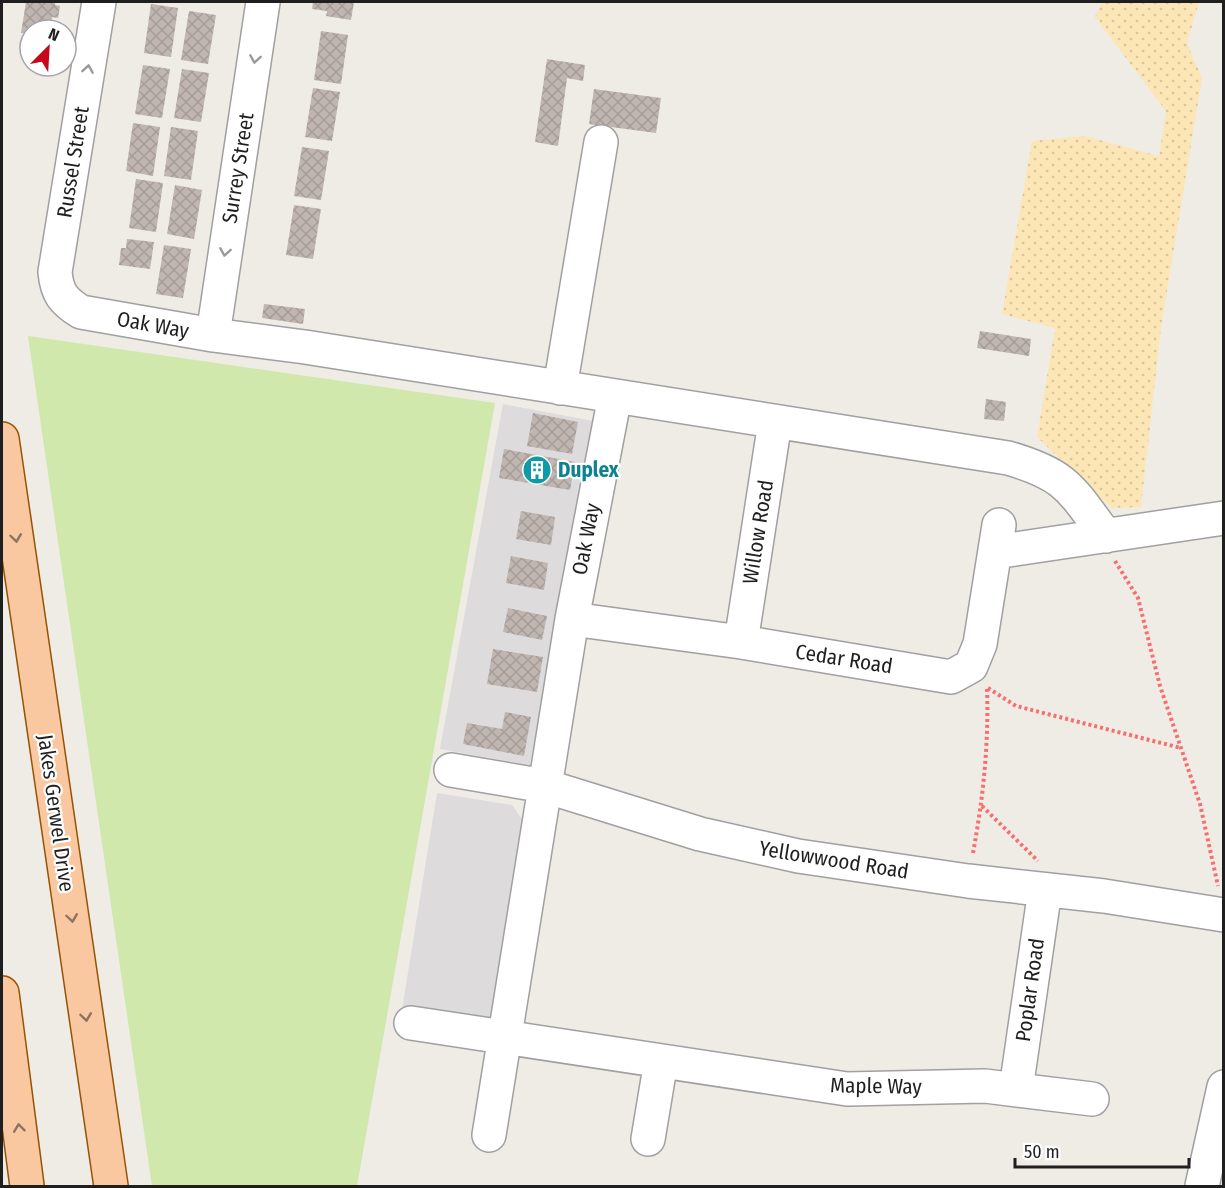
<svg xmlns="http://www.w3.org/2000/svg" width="1225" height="1188" viewBox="0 0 1225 1188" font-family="'Fira Sans Condensed',sans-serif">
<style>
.residential{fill:#dddbdc}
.grass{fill:#d0e8ac}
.sand{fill:url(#sand-dots)}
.building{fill:url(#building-cross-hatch)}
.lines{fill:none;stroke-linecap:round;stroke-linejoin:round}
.minor-casing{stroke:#a0a0a0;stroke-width:36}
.major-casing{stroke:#955404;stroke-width:36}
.path{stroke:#f66f71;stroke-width:4;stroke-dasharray:3 3;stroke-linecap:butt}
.minor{stroke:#fff;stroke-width:33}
.major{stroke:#f9c8a0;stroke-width:33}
.oneway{stroke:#9a9a9a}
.oneway2{stroke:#8c7460}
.labels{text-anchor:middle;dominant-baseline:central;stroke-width:4.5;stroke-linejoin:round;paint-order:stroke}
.street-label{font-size:21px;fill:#1f1f1f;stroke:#fff}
.culture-label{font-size:21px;font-weight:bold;fill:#0d838f;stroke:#fff;text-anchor:start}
</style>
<defs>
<pattern id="sand-dots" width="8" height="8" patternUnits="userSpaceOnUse" patternTransform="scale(1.5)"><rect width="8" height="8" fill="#fde6b5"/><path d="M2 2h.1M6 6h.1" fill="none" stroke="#d8c59b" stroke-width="1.8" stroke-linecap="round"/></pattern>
<pattern id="building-cross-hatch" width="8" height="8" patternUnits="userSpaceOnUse" patternTransform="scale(1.5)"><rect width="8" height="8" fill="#c0b6b1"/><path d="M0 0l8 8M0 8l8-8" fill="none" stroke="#a59c98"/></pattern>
</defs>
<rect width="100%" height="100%" fill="#efebe5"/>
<path class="residential" d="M503 404 593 421 530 765 440 749Z
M437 793 512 805 528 828 497 1021 401 1016Z"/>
<path class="grass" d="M28 336 495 403 357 1186H152Z"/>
<path class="sand" d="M1102 2H1199L1187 43 1202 78 1161 327 1141 507 1112 508 1037 437 1055 328 1002 314 1032 141 1084 136 1159 156 1166 111 1095 17Z"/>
<path class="building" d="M26 2H55V5L60 6 58 18 52 17 51 30H30V34L21 33Z
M313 2H354L351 20 326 16 327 11 312 9Z
M151 4 178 8 171 57 144 53Z
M189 11 216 15 208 64 181 60Z
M321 31 348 35 341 84 314 80Z
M547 59 585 65 583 81 567 78 558 146 535 142Z
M143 65 170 69 162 118 135 114Z
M182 69 209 73 201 122 174 118Z
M313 88 340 92 332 141 305 137Z
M594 89 661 98 656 133 589 124Z
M133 123 160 127 153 176 126 171Z
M171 127 198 131 191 180 164 176Z
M302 147 329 151 321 200 294 196Z
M136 179 163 183 156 232 129 228Z
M175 185 202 190 194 239 167 234Z
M294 205 321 209 313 259 286 255Z
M127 239 154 242 150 269 119 265 121 248H126Z
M164 245 191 249 183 298 156 294Z
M264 304 305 309 303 324 262 318Z
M980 331 1031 339 1029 356 977 348Z
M986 399 1006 402 1004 421 984 419Z
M533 413 578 422 572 454 527 446Z
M504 449 575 462 570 490 499 478Z
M521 511 555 517 551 545 516 539Z
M511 556 548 563 544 590 506 583Z
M508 608 547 616 542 640 503 632Z
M493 649 543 657 537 692 487 684Z
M505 712 531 717 524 756 463 744 467 723 502 729Z"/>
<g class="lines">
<g class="minor-casing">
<path id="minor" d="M99 2 55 272C57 293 63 301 81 312L213 335 305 347 1008 458C1067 475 1071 489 1106 536
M213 335 263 2
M560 388 601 142
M995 552 1224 518
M572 619 741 642 951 677 971 666 980 644 999 525
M741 642 775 422
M451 770 545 786 700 834 798 856 968 881 1104 896 1224 915
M411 1023 847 1089 985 1086 1092 1099
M1016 1089 1045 890
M489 1135 572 619 615 396
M648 1139 661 1061
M1202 1186 1224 1087"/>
</g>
<g class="major-casing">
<path id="major" d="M2 439 111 1186
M2 993 27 1186"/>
</g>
<path class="path" d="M1115 561 1138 598 1160 686 1200 804 1218 886
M988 688 1016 706 1181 748
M982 806 1038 861
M973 853C983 799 989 744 987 688"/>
<use href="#minor" class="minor"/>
<use href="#major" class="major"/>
</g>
<defs><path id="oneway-chevron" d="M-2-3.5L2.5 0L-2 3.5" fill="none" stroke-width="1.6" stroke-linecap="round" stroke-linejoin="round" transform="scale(1.5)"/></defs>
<g class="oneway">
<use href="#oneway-chevron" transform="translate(255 59) rotate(99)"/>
<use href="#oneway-chevron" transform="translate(88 69) rotate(-81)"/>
<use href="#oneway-chevron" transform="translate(225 252) rotate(99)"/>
</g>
<g class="oneway2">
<use href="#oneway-chevron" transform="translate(16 538) rotate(82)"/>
<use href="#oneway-chevron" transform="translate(72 918) rotate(82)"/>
<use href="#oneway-chevron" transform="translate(86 1017) rotate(82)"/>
<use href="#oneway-chevron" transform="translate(19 1128) rotate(-97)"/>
</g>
<defs>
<g id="building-disc" transform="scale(1.5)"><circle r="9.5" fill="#0f9aa8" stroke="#fff"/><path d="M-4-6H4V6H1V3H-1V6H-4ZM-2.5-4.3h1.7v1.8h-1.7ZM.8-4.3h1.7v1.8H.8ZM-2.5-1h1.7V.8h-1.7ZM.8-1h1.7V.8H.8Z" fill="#fff"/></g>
</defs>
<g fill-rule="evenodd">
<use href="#building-disc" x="537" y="470"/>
</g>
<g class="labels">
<g class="street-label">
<text transform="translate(73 162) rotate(-81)">Russel Street</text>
<text transform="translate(238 168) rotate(-81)">Surrey Street</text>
<text transform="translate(153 325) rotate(10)">Oak Way</text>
<text transform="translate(758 532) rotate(-81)">Willow Road</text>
<text transform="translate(586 539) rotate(-79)">Oak Way</text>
<text transform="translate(844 659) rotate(9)">Cedar Road</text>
<text transform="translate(56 813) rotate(82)">Jakes Gerwel Drive</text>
<text transform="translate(834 860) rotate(9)">Yellowwood Road</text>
<text transform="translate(1030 990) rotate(-82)">Poplar Road</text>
<text transform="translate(876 1086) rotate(1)">Maple Way</text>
</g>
<g class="culture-label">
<text x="558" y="470">Duplex</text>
</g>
</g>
<rect width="1225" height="1188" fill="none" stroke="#1f1f1f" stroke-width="6"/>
<g transform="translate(48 48) rotate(24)"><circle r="28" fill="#ffffff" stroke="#a5a5a5" stroke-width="1.5"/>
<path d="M0-4.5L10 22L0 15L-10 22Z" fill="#c7061c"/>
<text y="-9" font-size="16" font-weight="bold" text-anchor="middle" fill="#1f1f1f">N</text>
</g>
<path d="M1015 1158v9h174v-9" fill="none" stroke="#1f1f1f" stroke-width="3"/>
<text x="1024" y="1158" font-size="18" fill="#1f1f1f" stroke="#ffffff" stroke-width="4.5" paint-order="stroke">50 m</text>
</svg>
